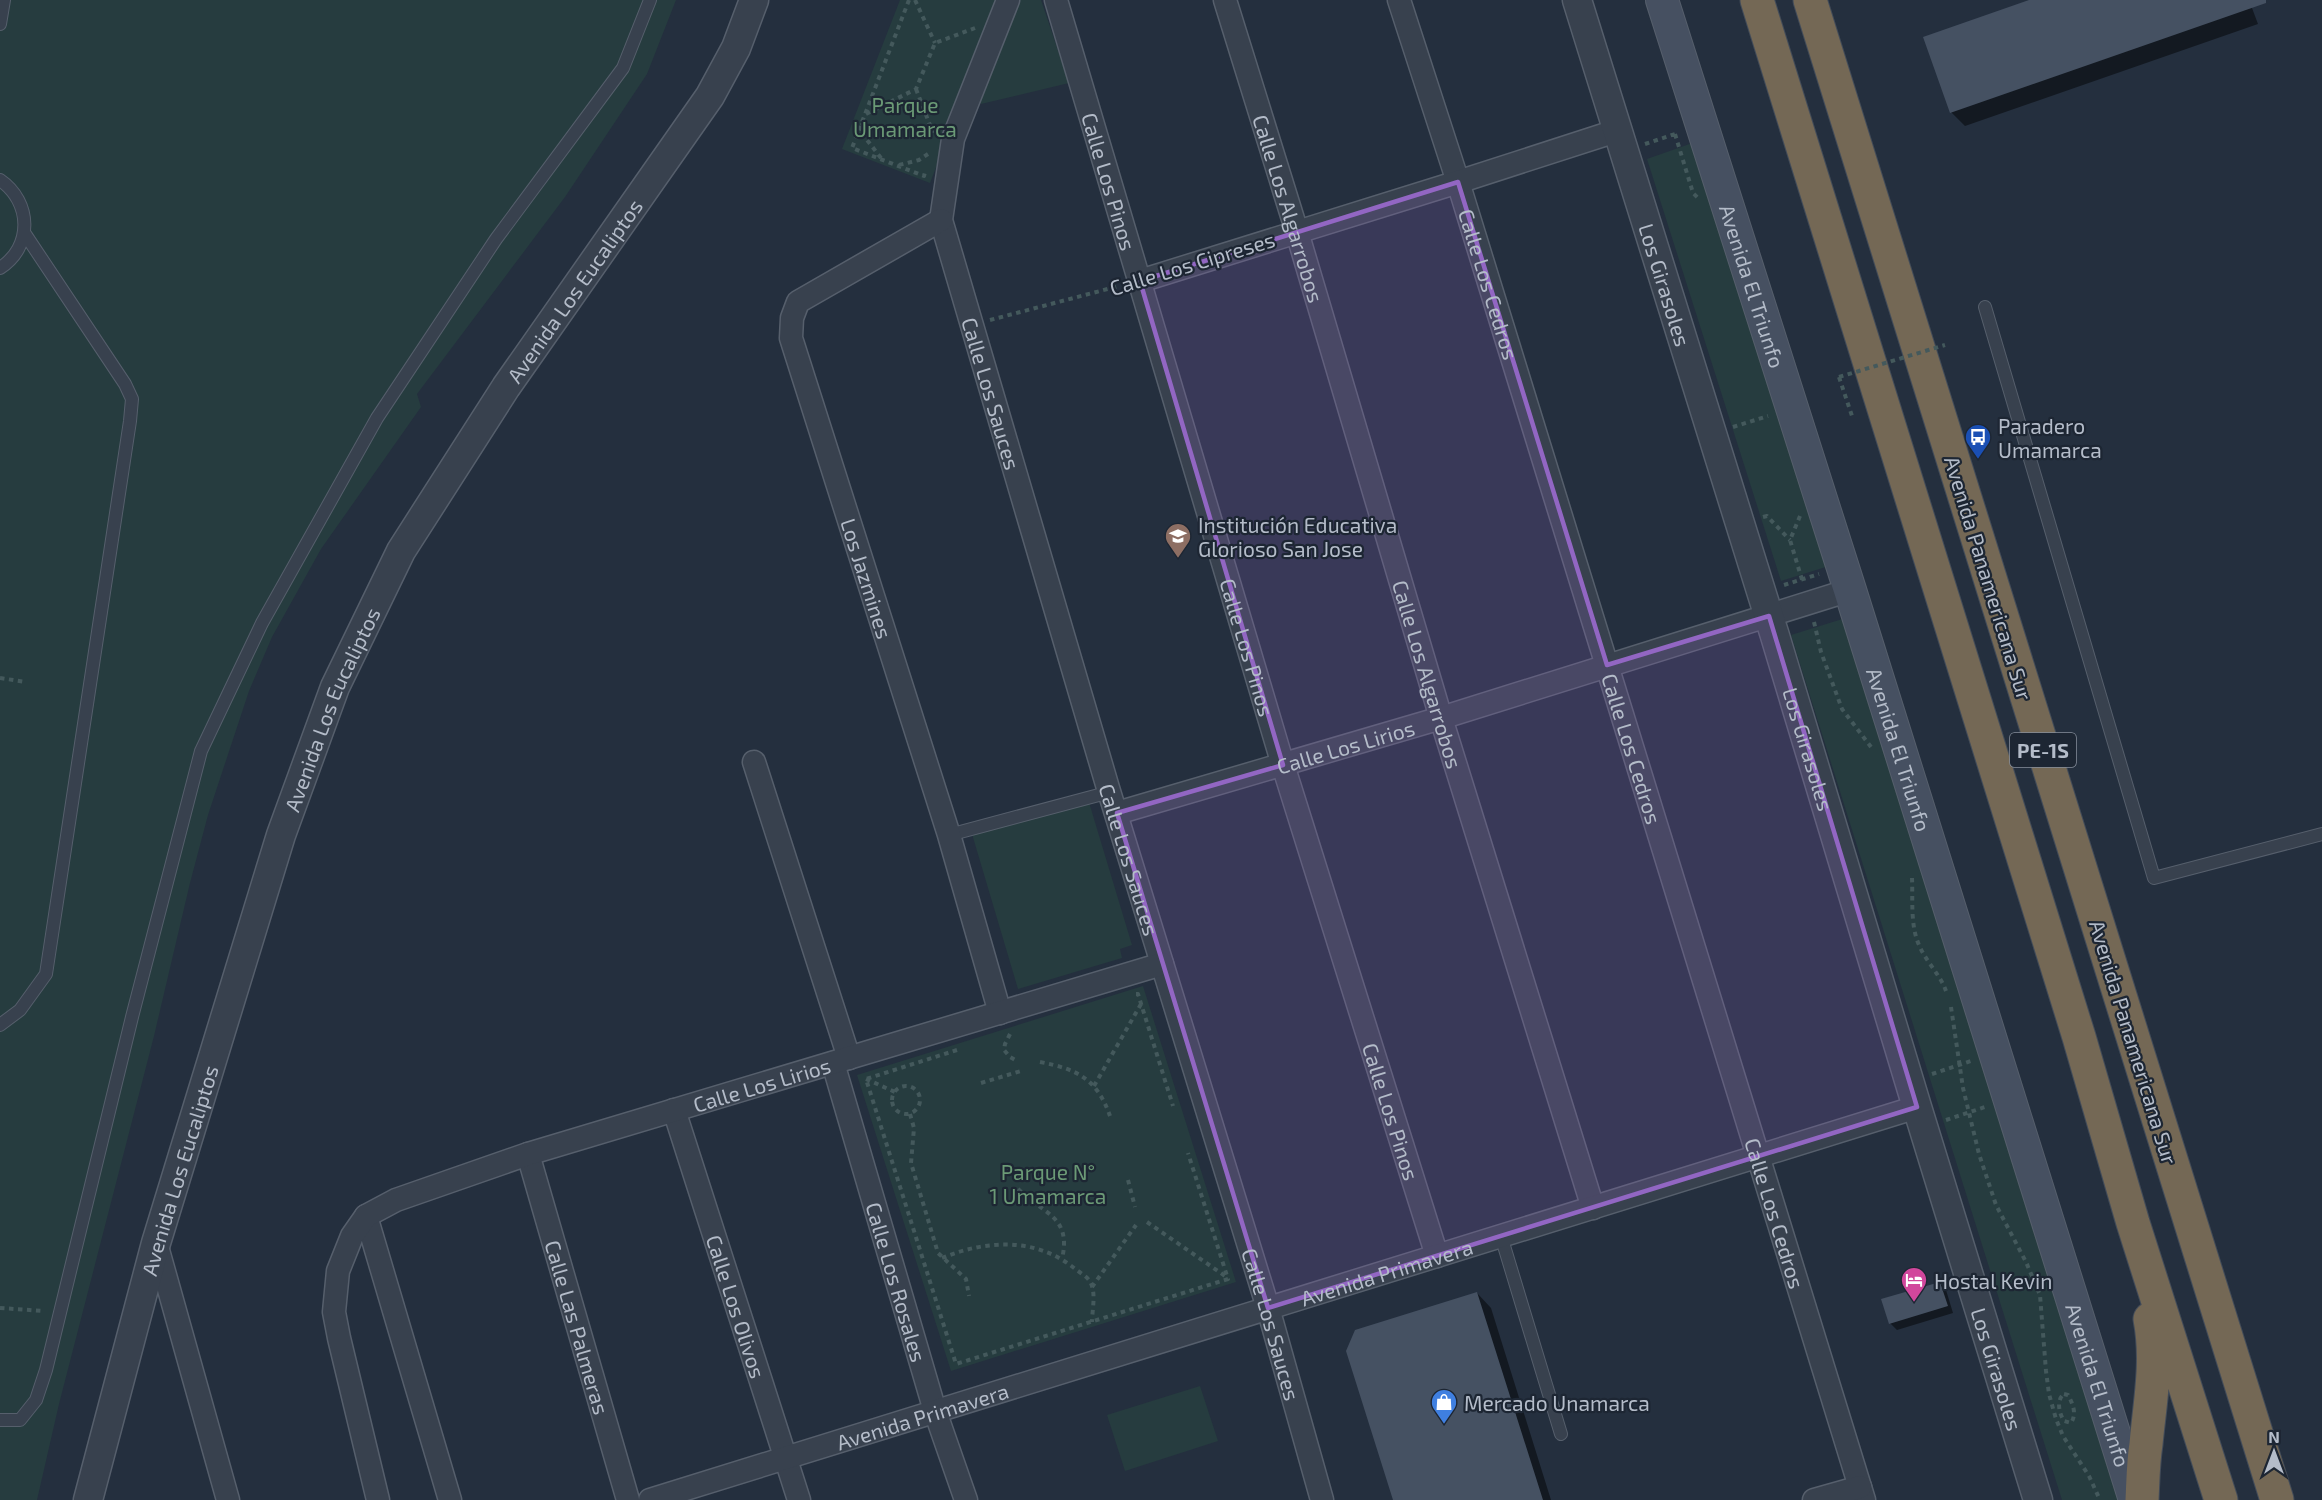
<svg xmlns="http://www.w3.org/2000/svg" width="2322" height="1500" viewBox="0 0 2322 1500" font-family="'Exo 2',sans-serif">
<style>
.green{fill:#263c3f}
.shadow{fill:#0007}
.building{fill:#455162}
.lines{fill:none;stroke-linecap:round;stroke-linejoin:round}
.service-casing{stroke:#565f6c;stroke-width:14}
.minor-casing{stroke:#565f6c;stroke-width:25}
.tertiary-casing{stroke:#565f6c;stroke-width:31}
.secondary-casing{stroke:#565f6c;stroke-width:34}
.motorway-casing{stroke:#434c59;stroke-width:35}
.path{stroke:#44595c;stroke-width:4;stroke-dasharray:4.5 4.5;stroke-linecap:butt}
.service{stroke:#38414e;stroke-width:12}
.minor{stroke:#38414e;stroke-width:22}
.tertiary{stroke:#38414e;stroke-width:28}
.secondary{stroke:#465061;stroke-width:32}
.motorway{stroke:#746855;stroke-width:33}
.path-bridge{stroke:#44595c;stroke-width:4;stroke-dasharray:4.5 4.5;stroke-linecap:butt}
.marked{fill:#9266c3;fill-opacity:0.2;stroke:#9266c3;stroke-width:4.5;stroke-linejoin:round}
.labels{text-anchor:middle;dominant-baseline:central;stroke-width:4.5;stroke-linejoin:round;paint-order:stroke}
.shield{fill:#1d2633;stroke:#878f9c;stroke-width:1.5}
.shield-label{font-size:20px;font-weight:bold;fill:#b4bcc9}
.park-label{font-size:21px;fill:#6b9a76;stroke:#1d2633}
.street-label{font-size:21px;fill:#b4bcc9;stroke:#1d2633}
.poi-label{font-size:21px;fill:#b4bcc9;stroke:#1d2633;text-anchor:start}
</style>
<rect width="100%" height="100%" fill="#242f3e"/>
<path class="green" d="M0 0H676L647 74 565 197 417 394 421 407 321 549 272 637 249 691 208 815 190 883 154 1036 59 1404 37 1500H0Z
M900 0H1000L930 183 842 149Z
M1017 0H1041L1069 83 981 104 980 98Z
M1701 140 1832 565 1781 581 1647 159Z
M1852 616 2123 1500H2062L1791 635Z
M1088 799 1132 945 1120 949 1122 958 1018 989 972 834Z
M1143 986 1236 1282 951 1371 857 1075Z
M1200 1386 1218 1441 1125 1471 1107 1415Z"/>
<path class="shadow" d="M2034 0H2249L2258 24 1965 126 1951 112Z
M1940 1283 1946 1290 1953 1313 1897 1330 1890 1323Z
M1477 1293 1491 1308 1551 1500H1394Z"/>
<path class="building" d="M2029 0H2266V3L1950 113 1923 37Z
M1940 1282 1948 1306 1889 1324 1881 1299Z
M1477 1292 1543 1500H1393L1346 1351 1355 1330Z"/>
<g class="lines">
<g class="service-casing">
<path id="service" d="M0 24 4 0
M0 180C32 202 33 247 0 268
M1985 307 2154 878 2322 834
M949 835 1110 792
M0 1025 20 1010 46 974 130 421 132 399 125 384 25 234
M1501 1236 1561 1434
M0 1420H20L36 1400 46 1370 132 1017 201 751 262 623 377 418 496 239 623 68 650 0"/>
</g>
<g class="minor-casing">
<g id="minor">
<path id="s1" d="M1008 0 953 139 941 220 1108 788 1268 1308 1322 1500"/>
<path id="s2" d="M1056 0 1283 765 1437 1256"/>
<path id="s3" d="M1225 0 1297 232 1441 718 1593 1208"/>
<path id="s4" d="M1399 0 1458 182 1864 1500"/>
<path id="s5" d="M941 220 798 302 792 318 791 338 949 835 1000 1013"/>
<path d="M1140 281 1458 182 1616 131"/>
<path d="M754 762 849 1058"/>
<path id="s6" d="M1117 813 1441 718 1850 590"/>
<path id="s7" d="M833 1063 935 1411 966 1500"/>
<path id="s8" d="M674 1110 799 1500"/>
<path id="s9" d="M528 1154 628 1500"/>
<path d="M366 1216 450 1500"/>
<path d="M156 1243 228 1500"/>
<path id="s10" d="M378 1500 339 1338 334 1312 338 1271 352 1236 366 1216 396 1200 528 1154 1162 964"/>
<path id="s11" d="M650 1500 1917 1107"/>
<path d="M1814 1500 1860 1487"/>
</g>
</g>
<g class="tertiary-casing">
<g id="tertiary">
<path id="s12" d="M1577 0 1775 636 1917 1107 2038 1500"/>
<path id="s13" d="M88 1500 156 1243 281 835 335 687 401 551 506 387 710 96 736 48 754 0"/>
</g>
</g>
<g class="secondary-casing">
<g id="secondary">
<path id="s14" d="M1662 0 1850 590 2135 1500"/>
</g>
</g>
<g class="motorway-casing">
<path id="motorway" d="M1757 0 2079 1037 2133 1223 2221 1500
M1810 0 2277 1500
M2142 1500C2143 1481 2143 1463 2146 1444 2150 1402 2158 1361 2150 1319"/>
</g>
<path class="path" d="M909 0 852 148 924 176 925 172
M915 0 935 43
M916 89 933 133
M866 114 916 89 935 43 975 28
M862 123 867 140 881 158
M1675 134 1693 193 1698 198
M1645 144 1675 134
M899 165 919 160 928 154
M990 320 1119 286
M1839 377 1852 416
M1733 427 1768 416
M1800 516 1790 540 1803 583
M1763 517 1767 516 1790 540
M1784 585 1819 574
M1814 622 1821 652 1842 709 1871 747
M0 678 26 682
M1912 878C1913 899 1910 925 1919 945 1926 962 1940 974 1946 991
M1136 994H1138L1173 1106
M1951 1007 1963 1088 1979 1154 1996 1205 2026 1262 2040 1295 2046 1371 2049 1394 2056 1419 2063 1436 2089 1476 2100 1500
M1010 1034 1005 1044 1004 1050 1010 1057 1017 1061
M957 1050 866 1079 956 1364 1228 1279 1188 1153
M1040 1062C1077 1069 1097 1079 1110 1116
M1932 1074 1971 1061
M866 1079 895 1092
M981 1083 1021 1071
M892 1100a14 14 0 1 1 28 0a14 14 0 1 1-28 0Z
M1094 1086 1141 1004
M910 1114 914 1128 911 1163 938 1253 966 1279 969 1296
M1946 1120 1985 1107
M1128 1180 1135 1207
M1018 1189C1043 1214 1072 1216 1062 1259
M1147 1222 1228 1278
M942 1258C986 1240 1035 1237 1074 1268 1079 1272 1086 1276 1089 1280 1097 1291 1092 1310 1092 1322
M1092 1287 1136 1225
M0 1308 44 1311
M2064 1394 2068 1395C2073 1404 2077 1414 2071 1423L2064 1421C2059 1413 2056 1400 2064 1394Z"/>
<use href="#service" class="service"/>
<use href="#minor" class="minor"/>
<use href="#tertiary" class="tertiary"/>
<use href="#secondary" class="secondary"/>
<use href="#motorway" class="motorway"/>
<path class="path-bridge" d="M1839 377 1945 345"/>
</g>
<path class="marked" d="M1458 182 1607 665 1769 616 1917 1107 1268 1308 1117 813 1283 765 1140 281Z"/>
<defs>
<g id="bus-pin" transform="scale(1.35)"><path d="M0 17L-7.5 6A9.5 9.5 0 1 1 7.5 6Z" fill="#1a4fb4" stroke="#1d2633"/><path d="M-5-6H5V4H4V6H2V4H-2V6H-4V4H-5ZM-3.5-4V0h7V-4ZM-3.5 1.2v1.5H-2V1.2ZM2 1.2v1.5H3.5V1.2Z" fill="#fff"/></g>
<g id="school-pin" transform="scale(1.35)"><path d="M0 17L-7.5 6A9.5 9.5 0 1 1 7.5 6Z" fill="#8d6e63" stroke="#1d2633"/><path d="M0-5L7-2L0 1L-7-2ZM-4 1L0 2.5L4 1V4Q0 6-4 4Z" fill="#fff"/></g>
<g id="hotel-pin" transform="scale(1.35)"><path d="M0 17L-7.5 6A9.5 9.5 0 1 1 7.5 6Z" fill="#d1479c" stroke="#1d2633"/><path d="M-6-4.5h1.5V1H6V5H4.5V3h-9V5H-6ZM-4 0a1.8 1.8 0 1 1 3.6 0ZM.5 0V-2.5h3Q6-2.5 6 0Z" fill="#fff"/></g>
<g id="shop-pin" transform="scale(1.35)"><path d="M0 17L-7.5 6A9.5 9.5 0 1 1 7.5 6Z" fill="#3f7fe0" stroke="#1d2633"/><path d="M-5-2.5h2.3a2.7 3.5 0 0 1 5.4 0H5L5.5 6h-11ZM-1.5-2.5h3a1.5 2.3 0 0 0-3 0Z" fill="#fff"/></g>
</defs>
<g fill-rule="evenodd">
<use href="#bus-pin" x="1978" y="437"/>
<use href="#school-pin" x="1178" y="536"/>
<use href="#hotel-pin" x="1914" y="1280"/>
<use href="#shop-pin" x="1444" y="1402"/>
</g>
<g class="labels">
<rect class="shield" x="2010" y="733" width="66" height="34" rx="4.5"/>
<g class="shield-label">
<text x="2043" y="750">PE-1S</text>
</g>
<g class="park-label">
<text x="905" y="104">Parque<tspan x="905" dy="24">Umamarca</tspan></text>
<text x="1048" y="1171">Parque N°<tspan x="1048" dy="24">1 Umamarca</tspan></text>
</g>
<g class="street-label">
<text stroke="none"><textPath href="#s2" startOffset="189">Calle Los Pinos</textPath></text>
<text stroke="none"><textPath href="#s3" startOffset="218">Calle Los Algarrobos</textPath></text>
<text transform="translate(1192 263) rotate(-17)">Calle Los Cipreses</text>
<text stroke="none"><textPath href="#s4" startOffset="298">Calle Los Cedros</textPath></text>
<text stroke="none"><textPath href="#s12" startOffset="298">Los Girasoles</textPath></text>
<text stroke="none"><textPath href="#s14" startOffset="300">Avenida El Triunfo</textPath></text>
<text stroke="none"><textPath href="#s13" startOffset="1314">Avenida Los Eucaliptos</textPath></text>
<text stroke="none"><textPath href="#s1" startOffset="412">Calle Los Sauces</textPath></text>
<text stroke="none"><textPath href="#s5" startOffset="454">Los Jazmines</textPath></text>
<text transform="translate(1989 578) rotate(73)">Avenida Panamericana Sur</text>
<text stroke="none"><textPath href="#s2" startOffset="675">Calle Los Pinos</textPath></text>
<text stroke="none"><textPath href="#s3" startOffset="704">Calle Los Algarrobos</textPath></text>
<text stroke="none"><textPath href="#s13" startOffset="828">Avenida Los Eucaliptos</textPath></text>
<text stroke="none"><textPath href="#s6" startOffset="238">Calle Los Lirios</textPath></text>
<text stroke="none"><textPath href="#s12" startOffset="784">Los Girasoles</textPath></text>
<text stroke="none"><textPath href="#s14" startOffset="786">Avenida El Triunfo</textPath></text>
<text stroke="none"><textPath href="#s4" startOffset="784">Calle Los Cedros</textPath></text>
<text stroke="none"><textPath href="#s1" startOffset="898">Calle Los Sauces</textPath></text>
<text transform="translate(2134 1042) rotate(73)">Avenida Panamericana Sur</text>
<text stroke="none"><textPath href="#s10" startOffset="714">Calle Los Lirios</textPath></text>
<text stroke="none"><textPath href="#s2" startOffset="1161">Calle Los Pinos</textPath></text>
<text stroke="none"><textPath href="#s13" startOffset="342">Avenida Los Eucaliptos</textPath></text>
<text stroke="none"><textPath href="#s4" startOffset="1270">Calle Los Cedros</textPath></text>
<text stroke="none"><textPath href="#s11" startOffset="771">Avenida Primavera</textPath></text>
<text stroke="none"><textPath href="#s7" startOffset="228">Calle Los Rosales</textPath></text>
<text stroke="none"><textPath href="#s8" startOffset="206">Calle Los Olivos</textPath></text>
<text stroke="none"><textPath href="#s1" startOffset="1384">Calle Los Sauces</textPath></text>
<text stroke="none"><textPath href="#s9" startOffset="180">Calle Las Palmeras</textPath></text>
<text stroke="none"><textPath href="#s12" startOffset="1432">Los Girasoles</textPath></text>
<text stroke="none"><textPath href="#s14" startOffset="1452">Avenida El Triunfo</textPath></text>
<text stroke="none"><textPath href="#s11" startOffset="285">Avenida Primavera</textPath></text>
</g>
<g class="poi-label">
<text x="1998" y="425">Paradero<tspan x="1998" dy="24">Umamarca</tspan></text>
<text x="1198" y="524">Institución Educativa<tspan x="1198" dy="24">Glorioso San Jose</tspan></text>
<text x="1934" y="1280">Hostal Kevin</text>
<text x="1464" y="1402">Mercado Unamarca</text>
</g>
</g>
<g transform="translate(2274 1452)" stroke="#1d2633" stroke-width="4.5" paint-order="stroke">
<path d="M0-4.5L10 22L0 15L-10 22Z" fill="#b4bcc9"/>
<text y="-9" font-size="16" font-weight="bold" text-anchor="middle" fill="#b4bcc9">N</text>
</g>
</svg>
